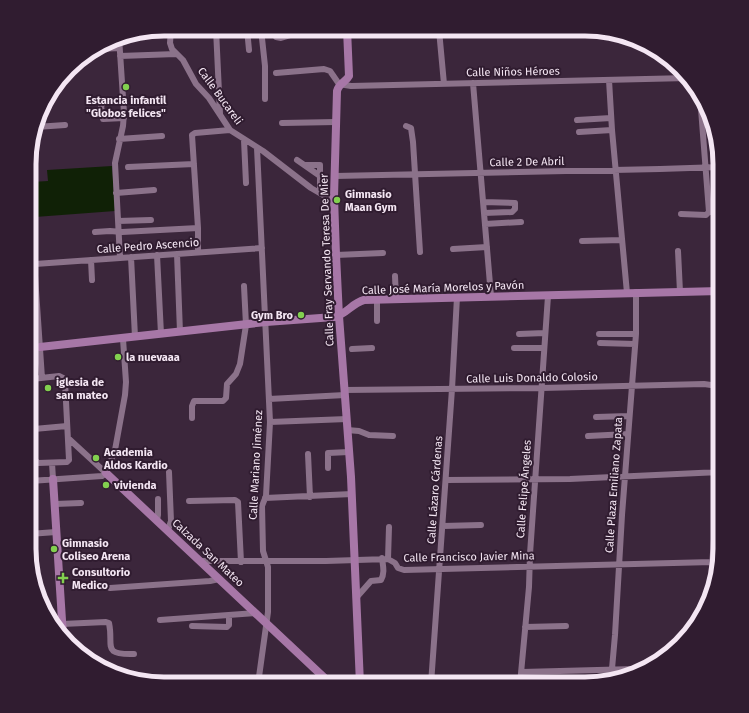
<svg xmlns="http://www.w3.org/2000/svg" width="749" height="713" viewBox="0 0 749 713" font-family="'Fira Sans',sans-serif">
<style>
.water{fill:#102106}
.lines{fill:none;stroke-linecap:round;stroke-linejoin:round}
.minor{stroke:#8b728a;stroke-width:6}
.major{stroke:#a777a7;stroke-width:8}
.poi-dot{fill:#82d04f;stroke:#301c30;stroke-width:1.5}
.labels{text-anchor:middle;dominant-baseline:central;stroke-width:4;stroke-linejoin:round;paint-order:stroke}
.street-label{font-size:11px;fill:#f4e6f3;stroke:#301c30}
.poi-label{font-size:11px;font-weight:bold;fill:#f4e6f3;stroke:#301c30;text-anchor:start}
.rim{fill:none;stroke:#f4e6f3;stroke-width:5}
</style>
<rect width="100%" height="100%" fill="#3b263b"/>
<path class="water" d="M112 166 115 211 35 217 32 182 48 181 47 170Z"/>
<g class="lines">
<path class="minor" d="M171 29 170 43 172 49 183 60 196 84 209 98 230 130 263 151 311 188 323 195 334 197
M216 29 220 114
M247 29 249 50
M261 29 265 66V99
M271 29 276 37 281 38 294 34
M439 30 444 84
M119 37 124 113 123 126 115 163 120 258
M99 49 119 48
M120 56 176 54
M276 73 324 69 330 71 339 84 351 86 688 78
M609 80 612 130 627 293
M473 83 491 296
M123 100 104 102 101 106 103 119 124 118
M577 120 611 118
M282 123 336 122
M406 126 411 128 413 142 420 252
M36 127 65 125
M579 132 612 130
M119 139 162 136
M244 140 246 183
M257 148 270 422 266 496 262 506 263 551 268 567V612L258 684
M297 160 320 176
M305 165H320V193
M128 167 194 164
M335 176 660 169 720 167
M116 193 154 190
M483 202 515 203V209L512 212 484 213
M709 212H720
M681 214 706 215 709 212 700 96
M31 217 42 378
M118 221 151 220
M485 224 521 222
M95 232 110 231 122 232 198 228
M582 241 622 240
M453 249 487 247
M678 251 680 292
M198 252V228L192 135 195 133 230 130
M177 254 180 332
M157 255 161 334
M336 255 383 253
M131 257 135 337
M91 260 92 280
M35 264 262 248
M395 276 396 299
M377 299V321
M519 334 545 333
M599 334H636
M600 343 635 344
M30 348 40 347
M514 348H544
M352 349 372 348
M59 376 63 378 65 382 69 460 67 462 38 463 35 460 31 381 32 379Z
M344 390 542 388 704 384 718 386 720 388
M269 399 345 395
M596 417 629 416
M192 418V406L194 401H223L226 398 227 384 236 374 240 364 246 325 244 286
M270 422 347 419
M34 429 67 426
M347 430 359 431 369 435 393 436
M588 436 628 434
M68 438 106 473
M308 454 310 497
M52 463 53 479
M328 468V453L349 452
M106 473 115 450 125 395 126 382 123 339
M446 480 570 479 720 472
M30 481 102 476 106 473
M265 498 352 494
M189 501 235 500 238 502 241 562
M55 504 81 503
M157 520 158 515V499
M443 526 481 525
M168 530 171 521 169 472
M29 534 56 532
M388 559 389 527
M201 561H326L388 559 395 563 398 568 404 570 712 562 718 564
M110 588 210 581 219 579
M710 593 716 512 718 451
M356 598 371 581 381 580C385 573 383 566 382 558
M160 620 256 613
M62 624 106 622 109 623C114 646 101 655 134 654
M192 626 227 627 229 625V615
M525 627 566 626
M522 672 635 669
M611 680 615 635 622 515 636 334V292
M150 682H157L159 684
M431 684 452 389 457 297
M520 684 529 587 530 554 548 296"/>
<path class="major" d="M347 29 349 76C346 82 339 83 337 91L334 197 336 255 339 316 351 477 360 684
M40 347 266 322 334 317C346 315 352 303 364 300L720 291
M106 473 331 684
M53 479 63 636"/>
</g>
<g class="poi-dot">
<circle cx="126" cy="87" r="4"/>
<circle cx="337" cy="200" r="4"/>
<circle cx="301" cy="315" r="4"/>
<circle cx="118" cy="357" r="4"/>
<circle cx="48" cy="388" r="4"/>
<circle cx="96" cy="458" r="4"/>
<circle cx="106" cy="485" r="4"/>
<circle cx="54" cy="549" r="4"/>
<path d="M61 572h4v4h4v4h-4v4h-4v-4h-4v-4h4z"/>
</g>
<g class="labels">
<g class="street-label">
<text transform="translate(513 72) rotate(-1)">Calle Niños Héroes</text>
<text transform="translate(220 96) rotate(54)">Calle Bucareli</text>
<text transform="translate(527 162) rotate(-1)">Calle 2 De Abril</text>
<text transform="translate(148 246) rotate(-4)">Calle Pedro Ascencio</text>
<text transform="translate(327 260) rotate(-92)">Calle Fray Servando Teresa De Mier</text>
<text transform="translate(443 288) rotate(-2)">Calle José María Morelos y Pavón</text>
<text transform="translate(532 378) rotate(-1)">Calle Luis Donaldo Colosio</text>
<text transform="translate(256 465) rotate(-87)">Calle Mariano Jiménez</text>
<text transform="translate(614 485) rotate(-86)">Calle Plaza Emiliano Zapata</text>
<text transform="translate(524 489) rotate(-86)">Calle Felipe Ángeles</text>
<text transform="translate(435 490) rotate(-86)">Calle Lázaro Cárdenas</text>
<text transform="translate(208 553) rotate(43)">Calzada San Mateo</text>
<text transform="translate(469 557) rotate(-1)">Calle Francisco Javier Mina</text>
</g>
<g class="poi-label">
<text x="126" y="100" text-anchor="middle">Estancia infantil<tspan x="126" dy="13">"Globos felices"</tspan></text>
<text x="345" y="194">Gimnasio<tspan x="345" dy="13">Maan Gym</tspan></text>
<text x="293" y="315" text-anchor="end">Gym Bro</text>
<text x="126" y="357">la nuevaaa</text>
<text x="56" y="382">iglesia de<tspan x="56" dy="13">san mateo</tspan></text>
<text x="104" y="452">Academia<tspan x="104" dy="13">Aldos Kardio</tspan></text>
<text x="114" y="485">vivienda</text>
<text x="62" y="543">Gimnasio<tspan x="62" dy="13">Coliseo Arena</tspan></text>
<text x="72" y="572">Consultorio<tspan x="72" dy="13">Medico</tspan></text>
</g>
</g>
<path d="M0 0H749V713H0ZM164 36H585A128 128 0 0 1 713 164V549A128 128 0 0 1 585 677H164A128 128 0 0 1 36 549V164A128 128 0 0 1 164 36Z" fill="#301c30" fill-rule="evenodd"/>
<path class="rim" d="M164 36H585A128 128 0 0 1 713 164V549A128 128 0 0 1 585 677H164A128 128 0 0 1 36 549V164A128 128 0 0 1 164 36Z"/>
</svg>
